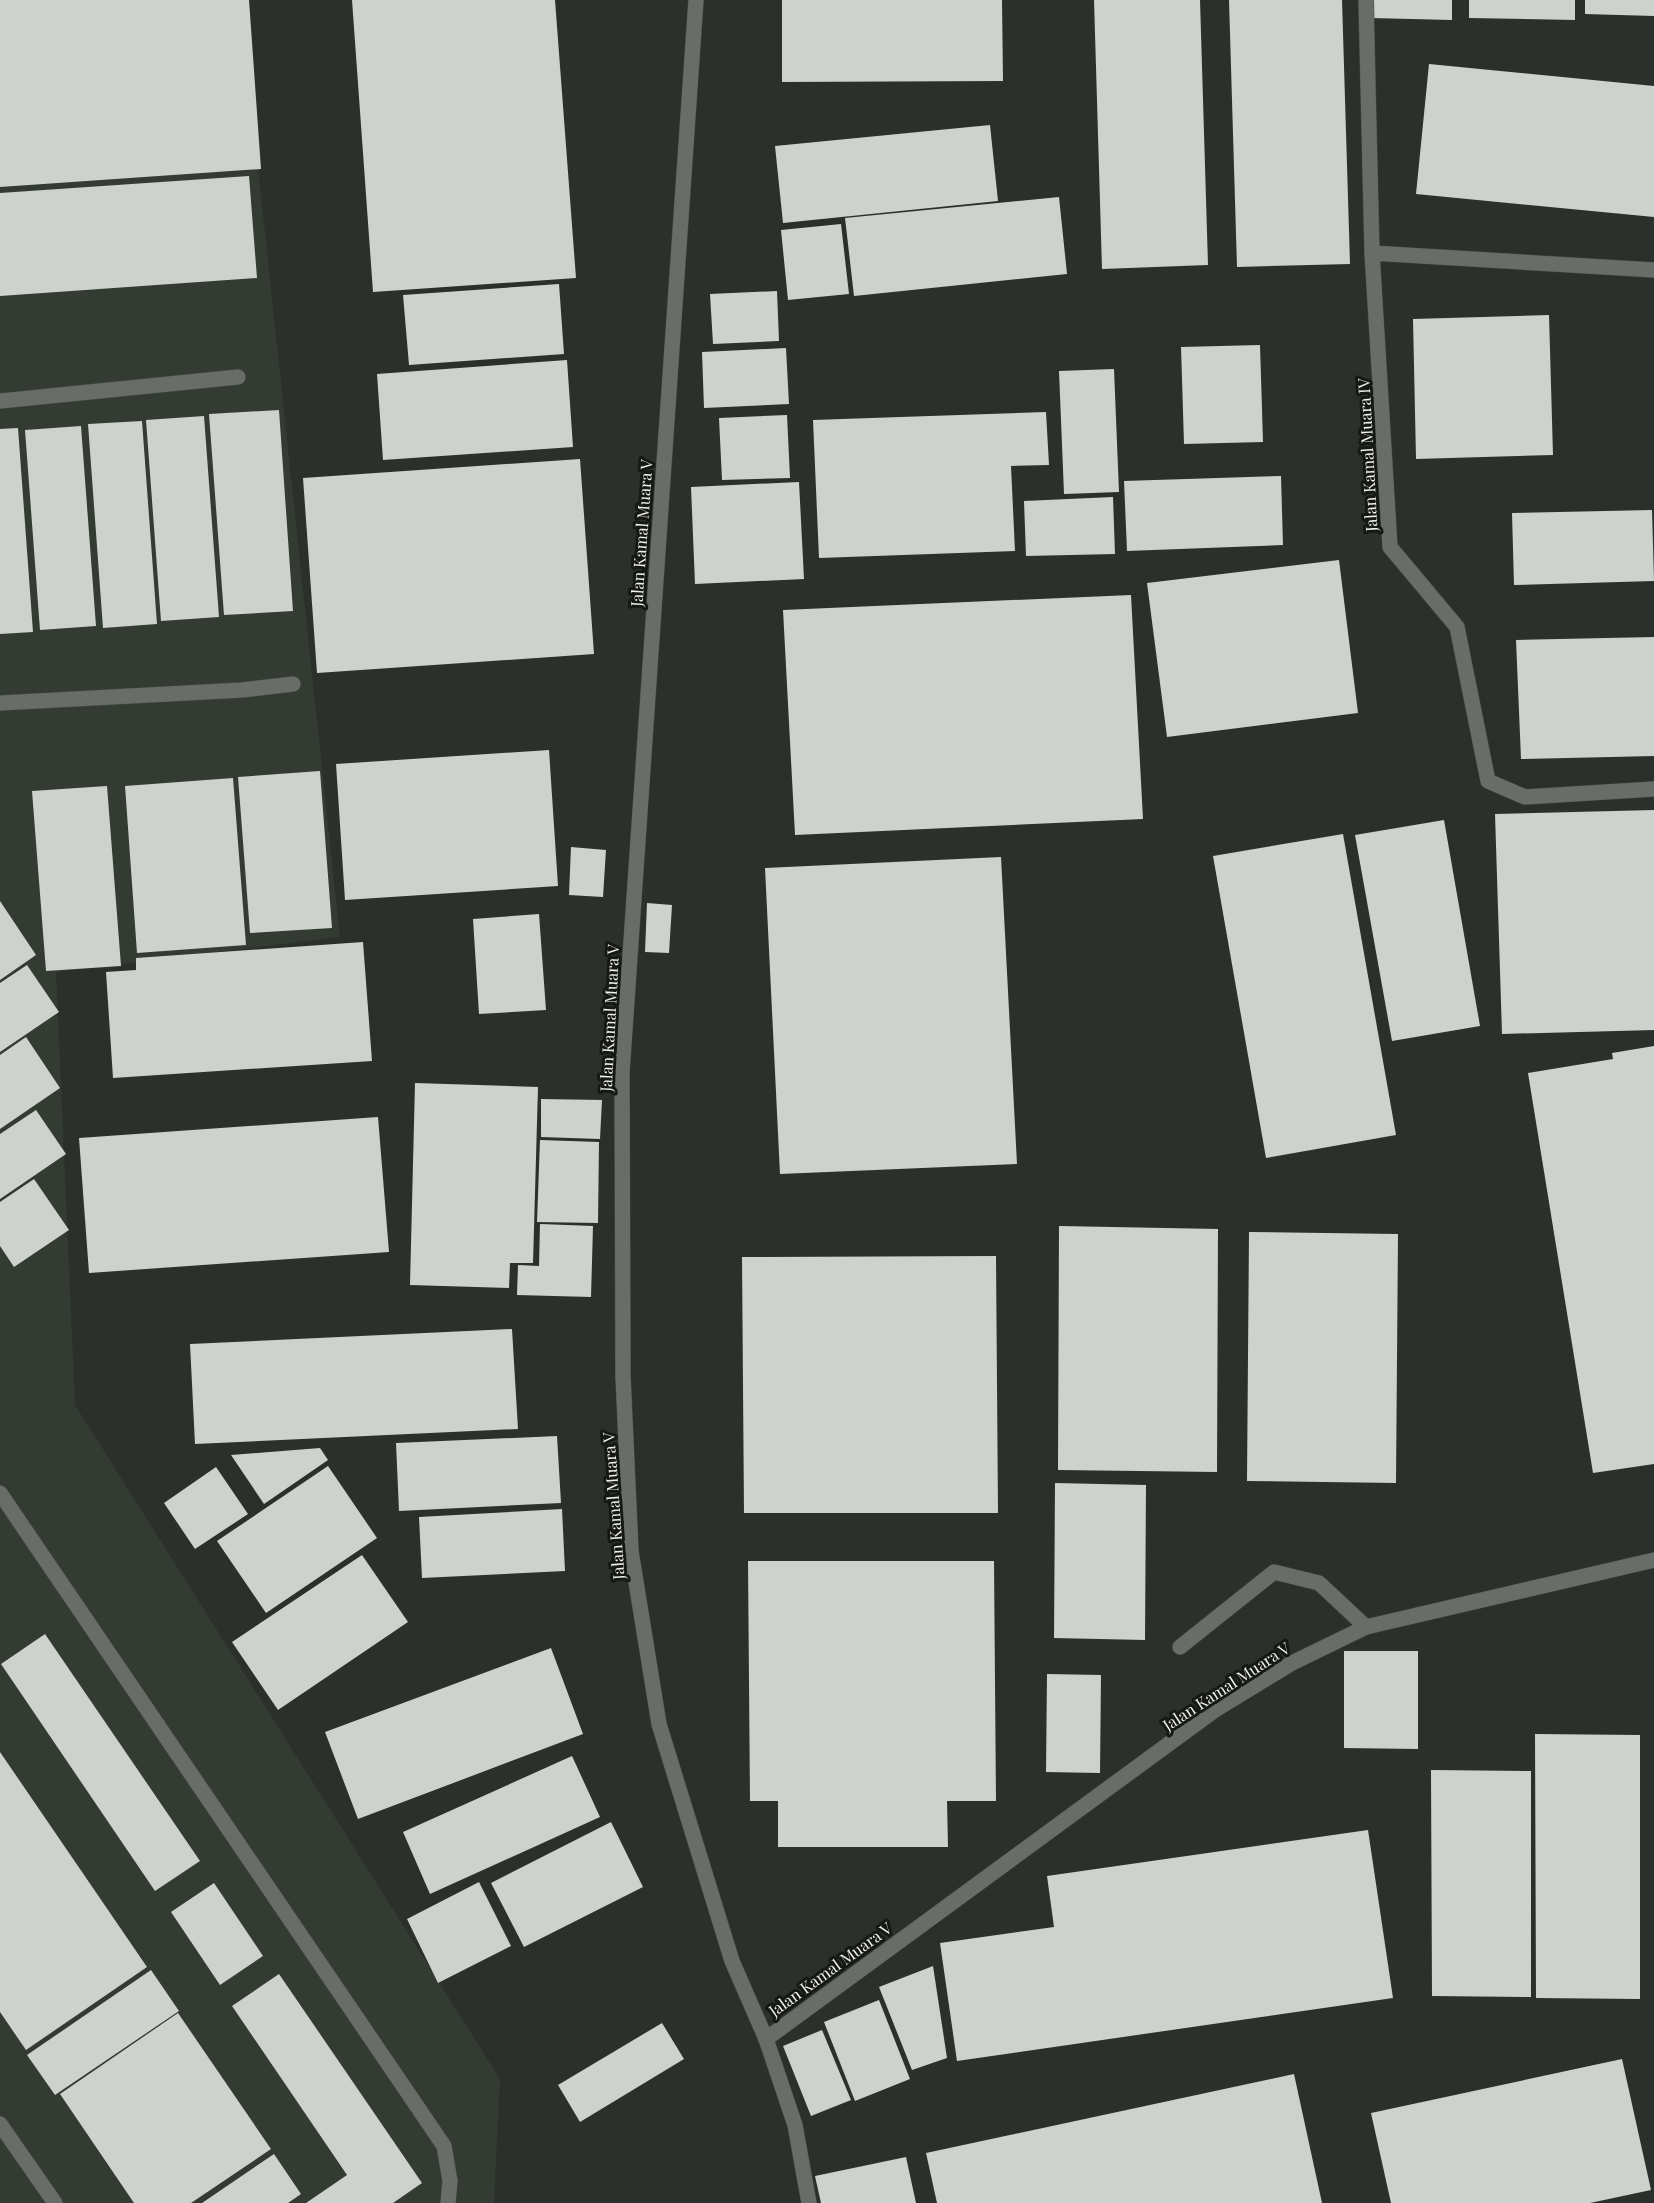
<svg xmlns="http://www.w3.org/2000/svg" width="1654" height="2203" viewBox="0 0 1654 2203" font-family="'Playfair Display',serif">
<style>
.built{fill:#333b32}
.building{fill:#cdd2cc}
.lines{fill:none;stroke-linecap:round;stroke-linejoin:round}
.lane-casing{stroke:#494c48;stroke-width:16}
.street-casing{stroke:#494c48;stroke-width:16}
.lane{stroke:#686d68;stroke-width:15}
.street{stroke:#686d68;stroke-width:15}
.labels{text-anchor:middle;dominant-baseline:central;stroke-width:6;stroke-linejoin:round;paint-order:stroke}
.street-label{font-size:16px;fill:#eff1ee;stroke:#161815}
</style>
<rect width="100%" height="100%" fill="#2c302c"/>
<path class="built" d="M258 167 340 937 56 972 75 1405 500 2079 494 2203H0V186Z"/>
<path class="building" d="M0 0H249L261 169 0 187Z
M352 0H555L576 278 373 292Z
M782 0H1002L1003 81 782 82Z
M1094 0H1200L1208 265 1102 269Z
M1229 0H1342L1350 264 1237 267Z
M1370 0H1452V20L1370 18Z
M1469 0H1575V20L1469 18Z
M1585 0H1654V16L1585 14Z
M1429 64 1654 86V217L1416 194Z
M990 125 998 201 783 223 775 146Z
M249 176 257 278 0 296V193Z
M1059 197 1067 274 854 296 845 218Z
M841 224 849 294 788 300 781 230Z
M559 284 564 354 409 365 403 295Z
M777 291 779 341 713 344 710 294Z
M1549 315 1553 455 1416 459 1413 319Z
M1260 345 1263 442 1184 444 1181 347Z
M786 348 789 404 704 408 702 352Z
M567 360 573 447 383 460 377 374Z
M1114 369 1119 492 1064 494 1059 371Z
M279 410 293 611 224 615 209 414Z
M1046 412 1049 465 1011 466 1015 551 819 558 813 420Z
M787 415 790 478 722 480 719 418Z
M204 416 219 617 161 621 146 420Z
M142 421 157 624 103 628 88 424Z
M81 426 96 626 40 630 25 430Z
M18 428 33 632 0 634V429Z
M580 459 594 654 317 673 303 478Z
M1281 476 1283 545 1127 551 1124 481Z
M799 482 804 579 695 584 691 487Z
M1113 497 1115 554 1026 556 1024 501Z
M1652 510 1654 581 1514 585 1512 513Z
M1339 560 1358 713 1167 737 1147 583Z
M1131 595 1143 819 795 835 783 610Z
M1654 637V756L1521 759 1516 640Z
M549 750 558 886 345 900 336 764Z
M320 771 332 928 250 933 238 777Z
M233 778 246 945 137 953 125 786Z
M107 786 121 966 46 971 32 791Z
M1654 810V1030L1502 1034 1495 814Z
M1444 820 1480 1026 1392 1041 1355 835Z
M1343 834 1396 1135 1266 1158 1213 856Z
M571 847 606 850 603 897 569 895Z
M1001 857 1017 1164 780 1174 765 868Z
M0 901 36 955 0 980Z
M647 903 672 905 669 953 645 952Z
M539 914 546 1010 479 1014 473 919Z
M363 942 372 1061 113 1078 106 972 136 970V958Z
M27 965 59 1012 0 1052V983Z
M26 1037 60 1088 0 1129V1055Z
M1654 1046V1464L1593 1473 1528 1073 1613 1059 1612 1053Z
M415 1083 538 1087 533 1263H510L509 1288 410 1285Z
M541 1099 602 1100 600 1139 541 1137Z
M36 1110 66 1154 0 1199V1134Z
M378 1117 389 1252 89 1273 79 1138Z
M540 1140 599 1142 598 1223 537 1222Z
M34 1179 69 1230 14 1267 0 1246V1202Z
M540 1224 593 1226 591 1297 517 1295 518 1265 539 1266Z
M1059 1226 1218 1229 1217 1472 1058 1470Z
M1249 1232 1398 1234 1396 1483 1247 1481Z
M996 1256 998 1513H744L742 1257Z
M512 1329 518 1429 195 1444 190 1344Z
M557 1436 561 1503 399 1511 396 1443Z
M320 1448 328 1460 264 1504 231 1455Z
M328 1466 377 1538 266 1613 217 1541Z
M216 1467 248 1514 195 1549 164 1503Z
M1055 1483 1146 1485 1145 1640 1054 1638Z
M562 1509 565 1571 422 1578 419 1517Z
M362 1555 408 1622 278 1710 232 1642Z
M748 1561H994L996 1801H947L948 1847H778V1801H750Z
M45 1634 200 1861 155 1891 1 1664Z
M551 1648 583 1734 358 1819 325 1732Z
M1344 1651H1418V1749L1344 1748Z
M1047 1674 1101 1675 1100 1773 1046 1772Z
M1535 1734 1640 1735V1999L1536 1998Z
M0 1752 147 1967 26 2050 0 2012Z
M572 1756 600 1817 430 1894 403 1832Z
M1431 1770 1531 1771V1997L1432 1996Z
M611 1822 643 1887 524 1947 491 1883Z
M1368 1830 1393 1998 957 2061 940 1943 1054 1927 1047 1876Z
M479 1882 511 1946 438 1983 407 1919Z
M214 1883 263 1956 220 1985 171 1912Z
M933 1966 947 2058 912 2070 879 1987Z
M151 1970 179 2011 55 2095 27 2055Z
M279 1974 422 2183 393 2203H306L347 2175 232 2006Z
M879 2000 910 2079 855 2101 824 2022Z
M178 2013 271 2149 191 2203H134L60 2094Z
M662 2023 684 2059 580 2122 558 2085Z
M822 2030 851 2100 811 2116 783 2046Z
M1622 2059 1651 2190 1590 2203H1391L1371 2113Z
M1294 2074 1322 2203H937L926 2153Z
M274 2154 301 2194 288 2203H202Z
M906 2157 916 2203H821L815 2176Z"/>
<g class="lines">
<g class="lane-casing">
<path id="lane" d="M1366 0 1372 253 1390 547 1457 627 1488 781 1525 797 1654 789
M1372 253 1654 270
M0 401 238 377
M0 703 242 690 293 684
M0 1493 444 2146 450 2181 448 2203
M1180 1647 1274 1572 1319 1583 1366 1627
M766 2039 795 2125 809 2203
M0 2124 55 2203"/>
</g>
<g class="street-casing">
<path id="street" d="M696 0 622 1072 623 1376 631 1551 659 1724 732 1961 766 2039 1215 1710 1292 1663 1366 1627 1654 1560"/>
</g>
<use href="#lane" class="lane"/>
<use href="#street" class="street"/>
</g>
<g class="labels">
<g class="street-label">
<text transform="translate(1367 455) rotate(-93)">Jalan Kamal Muara IV</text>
<text transform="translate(641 533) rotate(-86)">Jalan Kamal Muara V</text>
<text transform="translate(609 1018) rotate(-87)">Jalan Kamal Muara V</text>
<text transform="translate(613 1506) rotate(-94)">Jalan Kamal Muara V</text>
<text transform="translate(1226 1686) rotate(-33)">Jalan Kamal Muara V</text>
<text transform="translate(830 1969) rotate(-36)">Jalan Kamal Muara V</text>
</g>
</g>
</svg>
